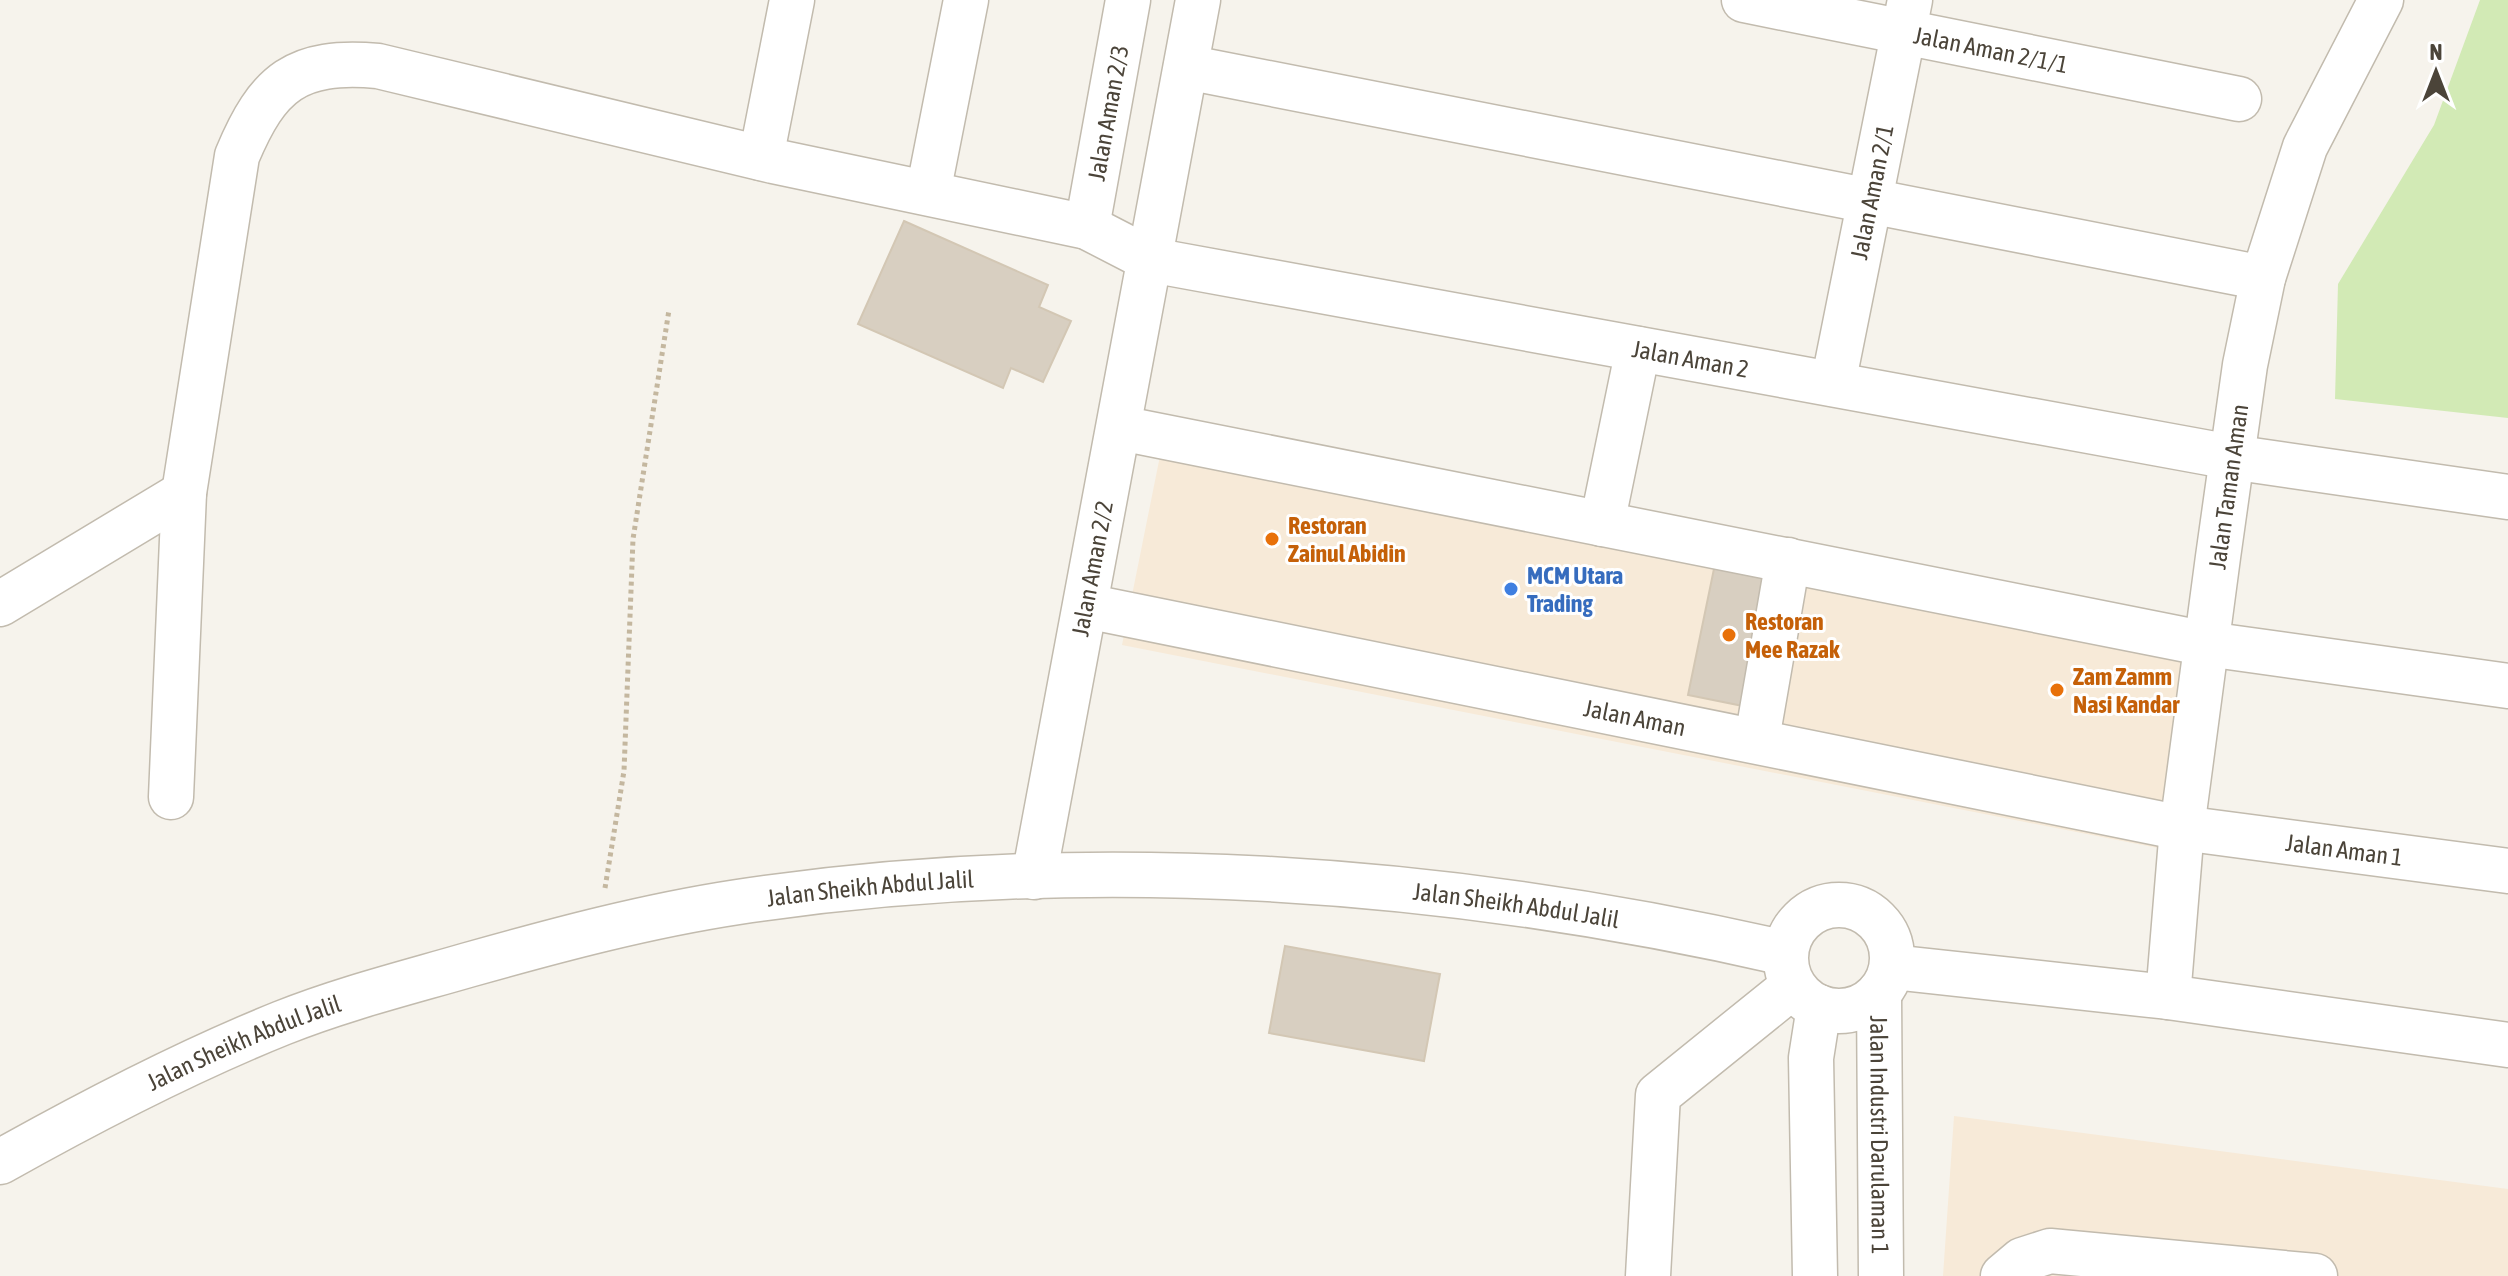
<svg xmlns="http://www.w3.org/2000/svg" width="2508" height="1276" viewBox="0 0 2508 1276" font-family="'Asap Condensed',sans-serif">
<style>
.commercial{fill:#f7ead8}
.green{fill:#d2eab5}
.building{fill:#d8cfc1;stroke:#d3c7b4;stroke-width:2}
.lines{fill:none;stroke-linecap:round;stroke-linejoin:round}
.minor-casing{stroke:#c2bbae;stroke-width:47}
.path{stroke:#c4b79f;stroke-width:5;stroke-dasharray:4 4;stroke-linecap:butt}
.minor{stroke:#fff;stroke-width:44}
.food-dot{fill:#e8710a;stroke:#fff;stroke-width:3}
.shop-dot{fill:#3f7fe0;stroke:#fff;stroke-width:3}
.labels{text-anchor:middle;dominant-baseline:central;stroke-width:6;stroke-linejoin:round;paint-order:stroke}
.street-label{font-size:24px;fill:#4b4439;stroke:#fff}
.food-label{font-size:24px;font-weight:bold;fill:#c56008;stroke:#fff;text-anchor:start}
.shop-label{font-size:24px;font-weight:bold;fill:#366cbe;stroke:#fff;text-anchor:start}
</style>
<rect width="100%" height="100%" fill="#f6f3ec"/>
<path class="commercial" d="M1163 441 2204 646 2163 849 1122 645Z
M1954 1116 2508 1189V1276H1943Z"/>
<path class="green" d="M2480 0H2508V418L2335 399 2338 284 2434 125Z"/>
<path class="building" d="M904 221 1048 285 1039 307 1071 321 1043 382 1011 368 1003 388 858 324Z
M1715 564 1769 575 1743 706 1688 695Z
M1285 946 1440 974 1424 1061 1269 1033Z"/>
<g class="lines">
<g class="minor-casing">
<g id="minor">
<path id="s1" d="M1744 0 2239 99"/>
<path d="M1186 67 2263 278"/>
<path d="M761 158 792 0"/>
<path d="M928 193 966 0"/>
<path id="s2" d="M1087 227 1128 0"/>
<path id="s3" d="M1833 384 1910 0"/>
<path d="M1120 428 2207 644 2508 686"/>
<path d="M1602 524 1638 349"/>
<path d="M0 604 184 493"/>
<path id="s4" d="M1086 606 2182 828 2508 871"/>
<path d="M1757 739 1788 560"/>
<path id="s5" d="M171 797 184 493 237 156C268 82 296 59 378 66L773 161 1087 227 1151 260 2231 457 2508 497"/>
<path id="s6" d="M1034 877 1198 0"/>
<circle cx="1839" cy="958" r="53"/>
<path d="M1892 967 2168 997 2508 1045"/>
<path id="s7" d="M1879 993 1881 1276"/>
<path id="s8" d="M2168 997 2182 828 2218 557 2245 365 2263 278 2305 147 2381 0"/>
<path id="s9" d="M0 1162C91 1111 185 1062 282 1023 342 999 406 983 468 965 557 940 646 916 738 902 1084 850 1445 875 1785 953"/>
<path d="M1648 1276 1658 1095 1793 986"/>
<path d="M1815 1276 1811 1058 1819 1007"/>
<path d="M2003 1276 2022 1260 2050 1251 2315 1276"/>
</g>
</g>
<path class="path" d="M605 888 624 771 633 539 669 310"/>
<use href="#minor" class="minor"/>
</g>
<g class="food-dot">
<circle cx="1272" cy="539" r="8"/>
<circle cx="1729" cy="635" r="8"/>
<circle cx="2057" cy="690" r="8"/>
</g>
<circle class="shop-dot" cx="1511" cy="589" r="8"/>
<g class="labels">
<g class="street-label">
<text stroke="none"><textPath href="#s1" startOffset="252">Jalan Aman 2/1/1</textPath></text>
<text stroke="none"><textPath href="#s2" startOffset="116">Jalan Aman 2/3</textPath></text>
<text stroke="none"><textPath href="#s3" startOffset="196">Jalan Aman 2/1</textPath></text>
<text stroke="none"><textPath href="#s5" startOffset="2178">Jalan Aman 2</textPath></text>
<text stroke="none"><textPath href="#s8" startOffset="514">Jalan Taman Aman</textPath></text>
<text stroke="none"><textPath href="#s6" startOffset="314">Jalan Aman 2/2</textPath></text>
<text stroke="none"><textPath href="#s4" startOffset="560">Jalan Aman</textPath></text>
<text stroke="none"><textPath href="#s4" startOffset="1282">Jalan Aman 1</textPath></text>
<text stroke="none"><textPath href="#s9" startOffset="920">Jalan Sheikh Abdul Jalil</textPath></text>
<text stroke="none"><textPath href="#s9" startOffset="1568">Jalan Sheikh Abdul Jalil</textPath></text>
<text stroke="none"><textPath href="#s9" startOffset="272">Jalan Sheikh Abdul Jalil</textPath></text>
<text stroke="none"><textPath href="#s7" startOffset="142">Jalan Industri Darulaman 1</textPath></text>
</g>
<g class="food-label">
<text x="1288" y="525">Restoran<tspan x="1288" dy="28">Zainul Abidin</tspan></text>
<text x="1745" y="621">Restoran<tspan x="1745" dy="28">Mee Razak</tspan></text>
<text x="2073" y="676">Zam Zamm<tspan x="2073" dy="28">Nasi Kandar</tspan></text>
</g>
<g class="shop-label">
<text x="1527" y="575">MCM Utara<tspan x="1527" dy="28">Trading</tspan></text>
</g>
</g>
<g transform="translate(2436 72)" stroke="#ffffff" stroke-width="6" paint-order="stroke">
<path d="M0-6L14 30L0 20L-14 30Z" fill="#4b4439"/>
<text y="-12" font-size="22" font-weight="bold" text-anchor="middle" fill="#4b4439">N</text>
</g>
</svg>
